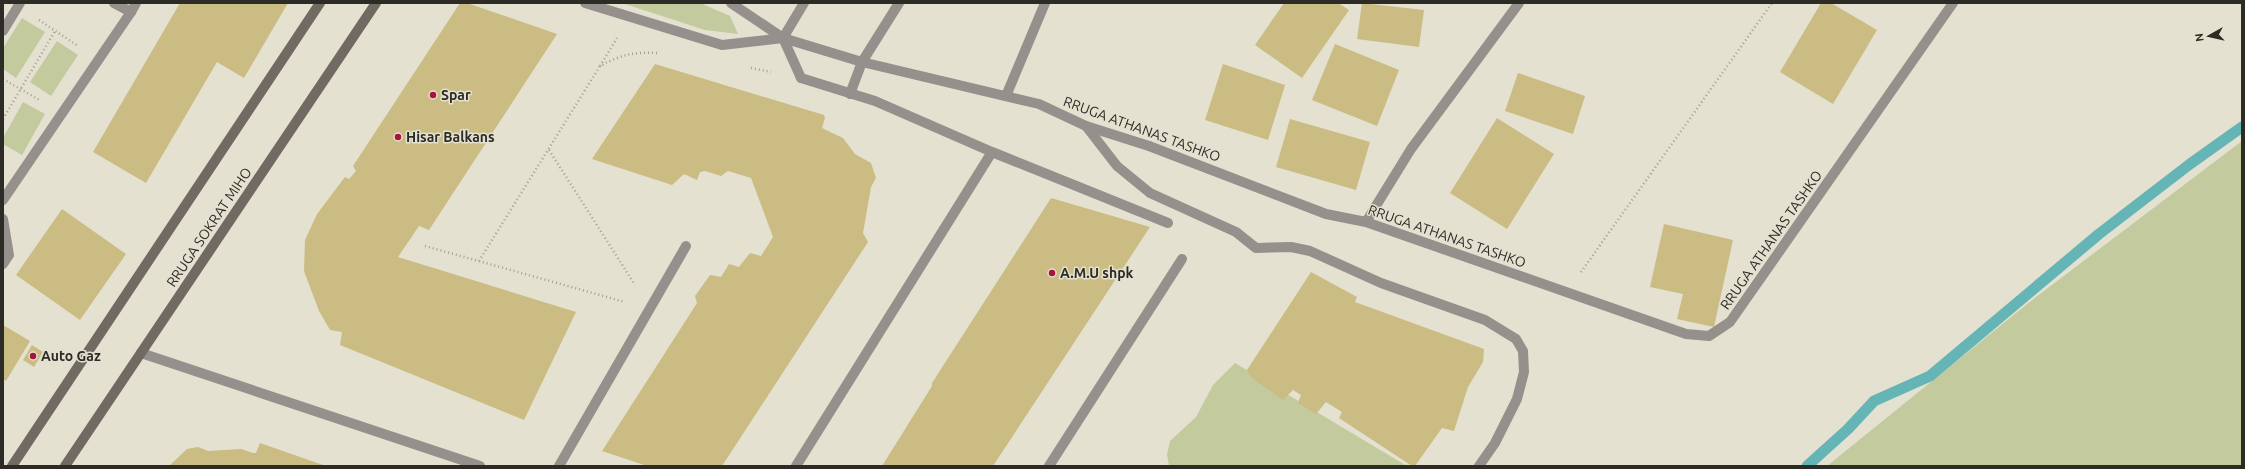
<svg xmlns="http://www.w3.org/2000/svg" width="2245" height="469" viewBox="0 0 2245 469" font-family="Ubuntu,sans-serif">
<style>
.green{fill:#c3ca9d}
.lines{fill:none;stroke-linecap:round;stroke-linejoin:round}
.stream{stroke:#65b5b6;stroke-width:11}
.building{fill:#cabc82}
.path{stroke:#a29f93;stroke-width:2.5;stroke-dasharray:1 3;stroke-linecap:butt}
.lane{stroke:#95908b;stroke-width:10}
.street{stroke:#95908b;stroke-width:10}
.secondary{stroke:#706a62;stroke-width:10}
.poi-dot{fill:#a9133f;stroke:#e4e1d1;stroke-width:1.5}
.labels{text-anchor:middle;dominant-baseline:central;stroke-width:3;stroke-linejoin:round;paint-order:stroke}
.poi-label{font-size:14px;font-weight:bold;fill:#2d2b25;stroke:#e4e1d1;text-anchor:start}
.street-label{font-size:14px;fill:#2d2b25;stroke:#e4e1d1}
</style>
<rect width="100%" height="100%" fill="#e4e1d1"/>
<path class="green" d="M622 3H700L730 16 738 34 705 30Z
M22 18 45 32 16 78 3 69V48Z
M57 41 78 55 51 96 30 82Z
M23 102 45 114 22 155 3 144V138Z
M2242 141V466H1827L2036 297Z
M1235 363 1407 466H1169L1167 455 1170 441 1196 417 1213 385Z"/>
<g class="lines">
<path class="stream" d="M1807 466 1848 429 1874 401 1930 376 2099 234 2190 164 2242 127"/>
</g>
<path class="building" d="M180 3H288L244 78 217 62 146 183 93 152Z
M460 3H467L557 34 429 230 419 226 398 257 576 312 524 420 340 345 342 332 330 330 319 311 304 271 305 240 317 214 345 177 349 179 356 171 353 166Z
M1284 3H1338L1349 10 1302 78 1255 45Z
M1362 3 1424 10 1419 47 1357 39Z
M1821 3H1831L1877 30 1833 104 1780 72Z
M1335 44 1399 70 1377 126 1312 100Z
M655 64 824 115 825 118 822 128 843 138 855 154 871 163 876 178 871 187 863 233 868 242 722 466H647L602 451 697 303 695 296 710 275 721 277 729 264 739 267 750 253 761 256 773 237 751 178 728 171 721 176 705 171 700 172 697 180 684 174 672 185 592 159Z
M1223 64 1285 85 1268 140 1205 120Z
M1518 73 1585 96 1573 134 1505 111Z
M1497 118 1554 154 1507 229 1450 193Z
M1290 119 1370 142 1356 190 1276 167Z
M1051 198 1150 227 993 466H882L932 386V383Z
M62 209 126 254 80 320 16 275Z
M1664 224 1733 240 1714 327 1677 319 1683 294 1650 287Z
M1311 272 1357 297 1355 302 1484 349 1483 362 1468 387 1454 431 1442 428 1415 466H1412L1339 418 1342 412 1326 402 1316 414 1298 403 1301 395 1293 390 1283 400 1252 378 1247 370Z
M3 325 30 341 6 381 3 379Z
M32 345 43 352 34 367 23 360Z
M260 443 326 466H169L187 449 198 447 208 451 241 449 253 453H256Z"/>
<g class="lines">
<path class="path" d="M39 20 78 46
M600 66 617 38
M751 68 771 72
M3 79 41 101
M3 119 55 31
M549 150 635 285
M425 246 625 302
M479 261 600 66C623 54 633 52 659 53
M1581 272 1772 3"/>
<path class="lane" d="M131 12 136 3
M801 78 783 38 804 3
M850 94 862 62 899 3
M1006 96 1045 3
M1086 126 1117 166 1150 193 1236 232 1256 248 1291 247 1310 251 1381 283 1485 320 1516 339 1523 351 1524 372 1517 399 1495 443 1479 466
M1149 146 1326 214 1366 222 1686 334 1709 336 1730 322 1953 3
M3 219 9 255 3 264
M1366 222 1411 149 1519 3"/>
<path class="street" d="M585 3 722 45 783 38
M731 3 783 38 862 62 1039 104 1086 126 1149 146
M3 31 20 3
M801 78 875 101 992 152 1168 223
M3 200 131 12 114 3
M141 353 480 466
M559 466 686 246
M796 466 992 152
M1049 466 1182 259"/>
<path class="secondary" d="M12 466 320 3
M65 466 376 3"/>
</g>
<g class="poi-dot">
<circle cx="433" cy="95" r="4"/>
<circle cx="398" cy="137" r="4"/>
<circle cx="1052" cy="273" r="4"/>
<circle cx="33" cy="356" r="4"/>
</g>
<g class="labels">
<g class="poi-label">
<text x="441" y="95">Spar</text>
<text x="406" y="137">Hisar Balkans</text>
<text x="1060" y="273">A.M.U shpk</text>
<text x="41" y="356">Auto Gaz</text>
</g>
<g class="street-label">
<text transform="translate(1142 129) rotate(20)">RRUGA ATHANAS TASHKO</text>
<text transform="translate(209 227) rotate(-56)">RRUGA SOKRAT MIHO</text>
<text transform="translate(1447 236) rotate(19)">RRUGA ATHANAS TASHKO</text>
<text transform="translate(1771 240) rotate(-55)">RRUGA ATHANAS TASHKO</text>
</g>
</g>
<rect width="2245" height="469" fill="none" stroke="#2d2b25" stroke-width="8"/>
<g transform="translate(2209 36) rotate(262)" stroke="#e4e1d1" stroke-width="3" paint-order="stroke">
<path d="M0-3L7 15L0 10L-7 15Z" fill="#2d2b25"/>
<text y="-6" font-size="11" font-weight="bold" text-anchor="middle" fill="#2d2b25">N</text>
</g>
</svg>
